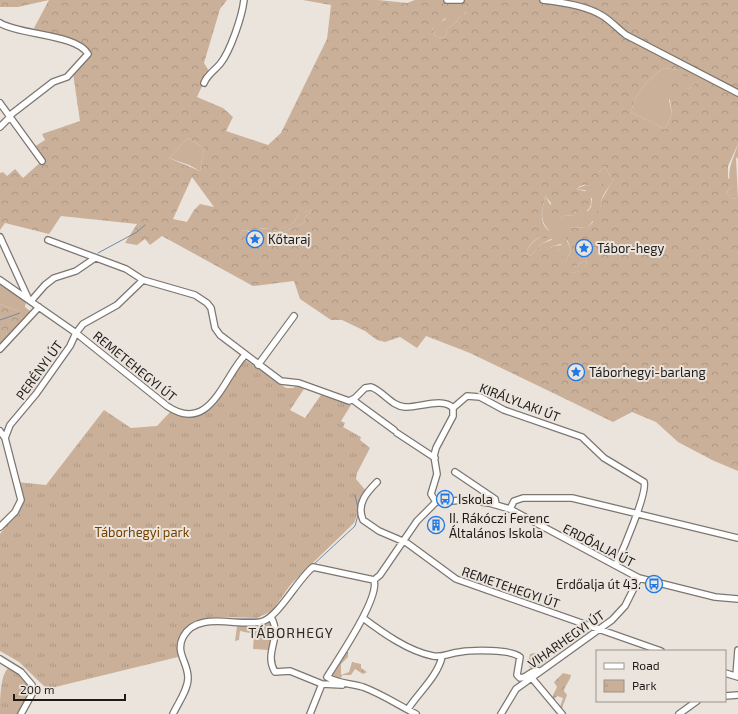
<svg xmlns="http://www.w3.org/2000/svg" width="738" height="714" viewBox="0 0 738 714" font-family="'Exo 2',sans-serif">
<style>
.grass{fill:#cab099}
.forest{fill:url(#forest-crowns);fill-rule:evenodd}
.park{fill:url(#park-tufts)}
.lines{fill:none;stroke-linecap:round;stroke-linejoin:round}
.stream{stroke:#7489a4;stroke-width:1}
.minor-casing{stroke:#7c7670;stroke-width:8}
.minor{stroke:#fff;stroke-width:5.5}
.labels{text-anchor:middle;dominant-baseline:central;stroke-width:4;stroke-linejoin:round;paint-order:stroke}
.poi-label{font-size:13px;fill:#1d1a18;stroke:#ebe4dd;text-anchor:start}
.street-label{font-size:13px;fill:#1d1a18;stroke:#ebe4dd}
.park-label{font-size:13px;fill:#724000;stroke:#ebe4dd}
.neighbourhood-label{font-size:14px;letter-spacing:1px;fill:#2e2823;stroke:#ebe4dd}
</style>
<defs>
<pattern id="forest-crowns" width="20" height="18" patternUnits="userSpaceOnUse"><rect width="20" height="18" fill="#cab099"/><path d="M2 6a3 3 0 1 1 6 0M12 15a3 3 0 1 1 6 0" fill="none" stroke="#ad9783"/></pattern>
<pattern id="park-tufts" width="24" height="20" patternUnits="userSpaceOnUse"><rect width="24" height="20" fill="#cab099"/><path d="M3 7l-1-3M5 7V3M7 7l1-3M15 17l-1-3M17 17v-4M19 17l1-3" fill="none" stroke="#ad9783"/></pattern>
</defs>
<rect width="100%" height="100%" fill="#ebe4dd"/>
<path class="grass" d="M461 1 466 11 464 15H461L456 22 447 29 446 35 443 38 437 37 434 35 432 28 438 22 445 20 448 11 453 9V2Z
M664 68 698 73 703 76 689 89 684 86 669 100 672 114 665 129 631 112C635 93 649 78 664 68Z
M188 138 204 148 200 171 189 165 169 158Z
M738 144V159L736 157 738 199 731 198 726 192 731 187C726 170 733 160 738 144Z
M604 166 613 180C610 186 606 190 603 196 601 199 602 202 601 205 599 213 593 221 588 227L568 228 567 241 571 250 567 259 573 267 587 260C586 270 582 271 573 273 561 270 562 262 562 251L551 249 553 246 562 245 551 239 541 244 530 256 526 253C530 241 540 238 549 230 538 220 543 209 545 196L560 220 563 216 575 215 576 211H588L591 207 592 199 585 190 575 189 586 185 593 186 595 190 599 172Z
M310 208 311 211 305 217 304 223 269 238H265L266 235H240L241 231 245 230 249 232 257 228 269 229 272 232 294 223 299 213 306 212Z
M0 285 26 302 25 307 30 311V315L23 322 19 311 0 304Z
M269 622 271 623C276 631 273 642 268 650L253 649 254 634 240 631 239 640 235 641 237 626H253Z"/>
<path class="forest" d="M0 0H227L220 9 204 63 209 71 197 97 223 108 233 117 226 131 268 145 281 133 327 39 331 5 303 0H378L407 3 415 0H738V144L728 166V178L731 180V187L726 192 731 198 738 199V471L712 460 678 442 656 422 632 412 613 422 470 353 426 336 417 348 400 337 385 342 377 340 365 331 342 320H331L300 299 294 281 253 286 162 236 150 245 145 239 137 245 125 243 137 224 61 216 49 234 5 223 0 230V173L3 172 7 176 15 169 23 178 43 160 34 147 45 140 42 134 80 121 73 73 87 54 75 43 39 34 34 28 49 0 18 7H0ZM460 1V7L466 12 464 15H461L456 22 447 29 446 35 443 38 437 37 434 35 432 28 450 15 448 11 456 9V5L453 2ZM664 68 678 70 683 76 695 77 698 73 702 76 689 89 678 80 668 87 672 114 665 129 631 112C635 93 649 78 664 68ZM188 138 204 148 200 171 169 158ZM604 166 613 180 602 199 601 205 597 212 590 214 593 222 588 227 568 228 565 234 571 250 567 259 568 264 573 267 587 260C586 270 581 271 573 273 561 269 563 262 562 251L551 248 553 246 564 243 559 237 541 244 530 256 526 253C529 245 533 240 542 236L545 240 550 235C549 229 546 229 544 225 539 216 544 205 545 196L551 203 550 216 553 224 558 223 563 216 575 215 576 211 582 214C592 209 593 202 589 192L576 189C588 180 591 187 601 194 604 187 605 183 599 176V172ZM192 177 214 207 200 204 194 210 187 222 173 219ZM311 209V211L305 217 304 223 269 238H265L266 235H240L241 231 244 230 253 232C258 227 261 228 269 229L271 233 294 223 299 213 302 214Z
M0 304 19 311 23 322 0 346Z
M345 652H348V657L341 664V675L349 672 352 662 361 664V668L367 672 363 674 355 669 351 675H343L338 681 333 678 332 674Z
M545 652 549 659 536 669 530 668 528 664 530 654 534 653 543 656Z
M563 673 571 675C570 681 565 685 564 691L567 695 562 708 560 707 563 698 557 696 553 701V695L557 687 554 682Z"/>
<path class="park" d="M244 359 286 388H293L297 386 304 389 290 410 305 418 321 395 351 405 341 421 345 423 343 427 361 437 360 440 370 448 357 473 356 479 366 491 354 523 291 584 272 611 257 618C222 618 178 607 178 657L47 689 19 662 0 651V534L16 513 22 500 17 482 46 485 104 410 131 428 157 426 171 411C197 428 211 406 224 387 231 377 238 368 244 359Z
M10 667 27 683 30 691 18 714H0C0 701 0 671 10 667Z"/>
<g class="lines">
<path class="stream" d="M98 253 137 232 145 225
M0 320 20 313
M355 495 358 508
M313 565 355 526 358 515
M287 594 291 589
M236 619H260"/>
<g class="minor-casing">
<path id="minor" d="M447 0H461
M543 0C560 2 587 6 601 15 609 19 618 29 626 35L738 93
M0 23C19 35 77 34 88 54L67 77 53 82 9 116
M204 83C207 75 214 71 220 64 230 52 242 17 244 0
M0 103 42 161
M0 127 10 117
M0 237 28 298
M48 240 126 269 143 280 195 295 207 303 211 308 215 328 220 335 281 381 299 383 349 401 355 398 365 388 371 387C383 391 391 406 405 407 419 408 442 397 453 408
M0 280 76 333 167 406C210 435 223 378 245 355
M31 301 45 285 54 278 76 271 95 258
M0 349 39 307
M258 365 294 316
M353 400 394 430
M453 408 467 396 480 397 504 410 582 437 604 458 644 482C648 492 622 552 616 565
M0 431 5 438
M397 433 435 458
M455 472 495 499 496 504
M377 482C367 492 356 504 363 520L379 531 407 543 456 579 661 651
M436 502 466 500 489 503 510 509 639 578 715 597 738 599
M436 502 431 494 437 474 434 456 436 448 453 416V408
M510 509 514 501 523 498H572L738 538
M0 527 15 512 21 500 5 438 10 425 36 394 70 346 76 333 83 324 117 305 143 280
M374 580C380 598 338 659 327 677 339 684 350 683 363 687 382 694 398 705 416 714
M374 580 380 575 417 521 436 502
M271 617C283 638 263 652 275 672L290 671 322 684 342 685
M363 618C383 633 408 651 433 656 443 658 449 653 460 652 472 650 511 649 520 657L517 675 520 678C527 678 532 669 539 671
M0 659 21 672 32 685V694L21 714
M725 673 738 677
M736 676 738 650
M531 677 562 714
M725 696 738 695
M408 709C419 692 437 677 442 657
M173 714C178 703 188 690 188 678 188 662 175 653 183 637 197 610 238 627 261 622 278 618 297 580 313 567L374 580
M310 714 322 684
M501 714 516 689 612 620 625 606 639 578
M679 714 697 701"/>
</g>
<use href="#minor" class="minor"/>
</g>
<defs>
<g id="sight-ring" transform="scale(0.9)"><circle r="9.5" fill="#ebe4dd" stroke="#217ae4" stroke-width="1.5"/><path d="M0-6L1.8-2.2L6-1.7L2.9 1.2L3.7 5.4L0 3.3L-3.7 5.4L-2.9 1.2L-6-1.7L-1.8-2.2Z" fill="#217ae4"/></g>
<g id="bus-ring" transform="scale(0.9)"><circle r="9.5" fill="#ebe4dd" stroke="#217ae4" stroke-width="1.5"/><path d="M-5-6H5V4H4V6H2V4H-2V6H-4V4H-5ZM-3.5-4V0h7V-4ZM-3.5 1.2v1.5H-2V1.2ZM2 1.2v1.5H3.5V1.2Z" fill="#217ae4"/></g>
<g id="building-ring" transform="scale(0.9)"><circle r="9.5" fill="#ebe4dd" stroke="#217ae4" stroke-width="1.5"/><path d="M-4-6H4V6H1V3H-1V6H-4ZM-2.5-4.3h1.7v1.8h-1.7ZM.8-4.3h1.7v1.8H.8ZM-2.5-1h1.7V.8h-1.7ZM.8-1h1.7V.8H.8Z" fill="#217ae4"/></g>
</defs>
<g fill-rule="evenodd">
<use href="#sight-ring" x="255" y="239"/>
<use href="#sight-ring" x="584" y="248"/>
<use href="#sight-ring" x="576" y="372"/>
<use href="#bus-ring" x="445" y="499"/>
<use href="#building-ring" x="436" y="525"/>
<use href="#bus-ring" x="654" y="584"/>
</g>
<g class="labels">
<g class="poi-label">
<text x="268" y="239">Kőtaraj</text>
<text x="597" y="248">Tábor-hegy</text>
<text x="589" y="372">Táborhegyi-barlang</text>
<text x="458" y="499">Iskola</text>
<text x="449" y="518">II. Rákóczi Ferenc<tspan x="449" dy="15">Általános Iskola</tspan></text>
<text x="641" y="584" text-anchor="end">Erdőalja út 43.</text>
</g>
<g class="street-label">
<text transform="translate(135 366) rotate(39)">REMETEHEGYI ÚT</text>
<text transform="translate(39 370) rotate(-54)">PERÉNYI ÚT</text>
<text transform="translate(520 402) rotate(21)">KIRÁLYLAKI ÚT</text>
<text transform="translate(599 545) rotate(27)">ERDŐALJA ÚT</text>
<text transform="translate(511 587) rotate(19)">REMETEHEGYI ÚT</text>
<text transform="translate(566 639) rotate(-35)">VIHARHEGYI ÚT</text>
</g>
<g class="park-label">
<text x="142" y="532">Táborhegyi park</text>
</g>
<g class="neighbourhood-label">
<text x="291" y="632">TÁBORHEGY</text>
</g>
</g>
<rect x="596" y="650" width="130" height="52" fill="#ebe4dd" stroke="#99938e"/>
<rect x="604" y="663" width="20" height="6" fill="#ffffff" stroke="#99938e"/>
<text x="632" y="670" font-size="12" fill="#1d1a18">Road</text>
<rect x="604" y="680" width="20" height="12" fill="url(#park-tufts)" stroke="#99938e"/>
<text x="632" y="690" font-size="12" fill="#1d1a18">Park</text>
<path d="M14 694v6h111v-6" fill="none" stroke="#1d1a18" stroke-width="2"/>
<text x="20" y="694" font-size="12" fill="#1d1a18" stroke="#ebe4dd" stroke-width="3" paint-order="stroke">200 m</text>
</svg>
